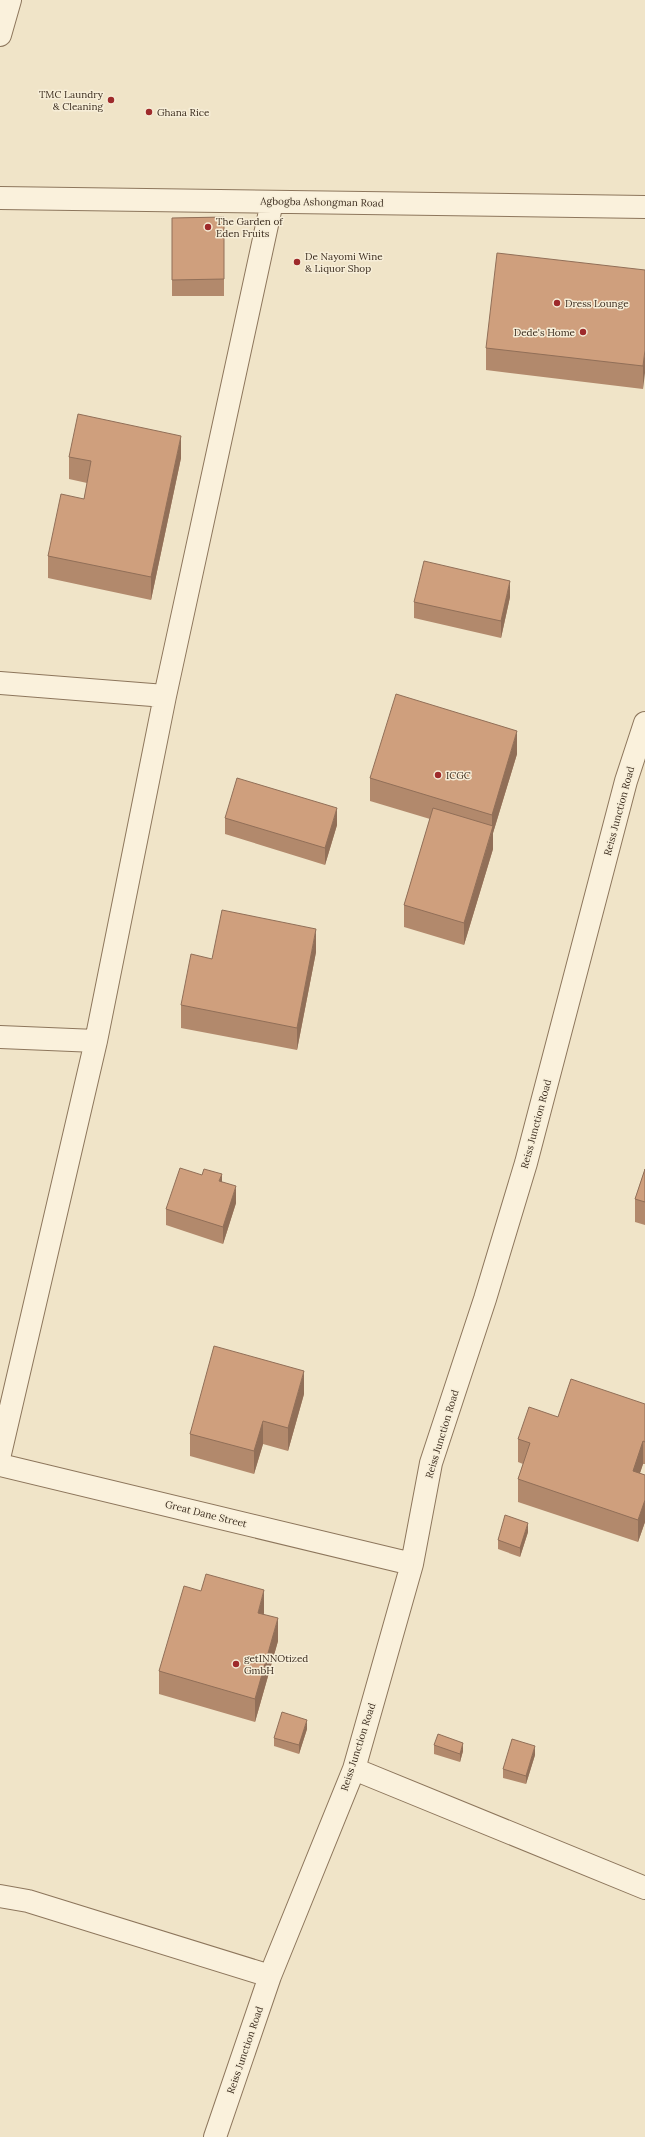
<svg xmlns="http://www.w3.org/2000/svg" width="645" height="2137" viewBox="0 0 645 2137" font-family="Lora,serif">
<style>
.lines{fill:none;stroke-linecap:round;stroke-linejoin:round}
.minor-casing{stroke:#8d765c;stroke-width:24}
.minor{stroke:#faf1dc;stroke-width:22}
.wall{fill:#b2896c}
.shaded-wall{fill:#916f58}
.building{fill:#cf9f7d;stroke:#916f58}
.poi-dot{fill:#9e2a2b;stroke:#f7eed8;stroke-width:1.5}
.labels{text-anchor:middle;dominant-baseline:central;stroke-width:3;stroke-linejoin:round;paint-order:stroke}
.poi-label{font-size:10px;fill:#3d2e20;stroke:#f7eed8;text-anchor:start}
.street-label{font-size:10px;fill:#3d2e20;stroke:#f7eed8}
</style>
<rect width="100%" height="100%" fill="#f0e4c8"/>
<g class="lines">
<g class="minor-casing">
<path id="minor" d="M0 35 10 0
M0 198 645 207
M0 683 165 696
M0 1037 96 1041
M0 1454 96 1041 165 696 272 202
M0 1465 412 1564
M354 1769 645 1888
M0 1896 28 1901 270 1976
M215 2137 270 1976 354 1769 412 1564 431 1463 485 1299 526 1163 626 781 645 723"/>
</g>
<use href="#minor" class="minor"/>
</g>
<path class="wall" d="M224 217V296H172V218Z
M645 270 643 389 486 370V348Z
M69 457 181 458 151 600 48 578V556L84 499 87 483 69 479Z
M510 597 501 638 414 618V602Z
M517 754 493 833V849L464 945 404 927V905L430 819 370 801V778Z
M225 818 337 825 325 865 225 834Z
M316 952 297 1050 181 1028V1005L212 959Z
M645 1169V1225L635 1222V1199Z
M222 1182 236 1203 223 1244 166 1225V1209Z
M304 1394 288 1451 263 1444 254 1474 190 1456V1434Z
M645 1404V1464H643L640 1473 645 1475V1522L638 1542 518 1502V1479L523 1464 518 1462V1439L558 1417Z
M528 1532 520 1557 498 1549V1540Z
M264 1613V1614L278 1641 255 1722 159 1694V1671Z
M307 1729 299 1754 274 1746V1738Z
M434 1745 463 1751 460 1762 434 1754Z
M535 1755 526 1784 503 1778V1769Z"/>
<path class="shaded-wall" d="M645 350V373L643 389V366Z
M181 436V458L151 600V577Z
M510 581V597L501 638V621Z
M517 731V754L493 833V849L464 945V923L492 831V815Z
M337 808V825L325 865V848Z
M316 929V952L297 1050V1028Z
M222 1174V1191L219 1181Z
M236 1186V1203L223 1244V1227Z
M304 1371V1394L288 1451V1428Z
M263 1421V1444L254 1474V1451Z
M643 1441V1464L633 1494V1471Z
M645 1500V1522L638 1542V1520Z
M528 1523V1532L520 1557V1548Z
M264 1590V1613L258 1635V1613Z
M278 1618V1641L255 1722V1699Z
M307 1720V1729L299 1754V1745Z
M463 1743V1751L460 1762V1754Z
M535 1746V1755L526 1784V1776Z"/>
<path class="building" d="M224 217V279L172 280V218Z
M497 253 645 270V350L643 366 486 348Z
M78 414 181 436 151 577 48 556 61 494 84 499 91 461 69 457Z
M424 561 510 581 501 621 414 602Z
M396 694 517 731 492 815 370 778Z
M237 778 337 808 325 848 225 818Z
M433 808 493 826 464 923 404 905Z
M222 910 316 929 297 1028 181 1005 191 954 212 959Z
M180 1168 202 1175 204 1169 222 1174 219 1181 236 1186 223 1227 166 1209Z
M645 1169V1202L635 1199Z
M214 1346 304 1371 288 1428 263 1421 254 1451 190 1434Z
M571 1379 645 1404V1442L643 1441 633 1471 645 1475V1500L638 1520 518 1479 530 1443 518 1439 529 1407 558 1417Z
M505 1515 528 1523 520 1548 498 1540Z
M206 1574 264 1590 258 1613 278 1618 255 1699 159 1671 184 1586 201 1591Z
M282 1712 307 1720 299 1745 274 1738Z
M438 1734 463 1743 460 1754 434 1745Z
M512 1739 535 1746 526 1776 503 1769Z"/>
<g class="poi-dot">
<circle cx="111" cy="100" r="4"/>
<circle cx="149" cy="112" r="4"/>
<circle cx="208" cy="227" r="4"/>
<circle cx="297" cy="262" r="4"/>
<circle cx="557" cy="303" r="4"/>
<circle cx="583" cy="332" r="4"/>
<circle cx="438" cy="775" r="4"/>
<circle cx="236" cy="1664" r="4"/>
</g>
<g class="labels">
<g class="poi-label">
<text x="103" y="94" text-anchor="end">TMC Laundry<tspan x="103" dy="12">&amp; Cleaning</tspan></text>
<text x="157" y="112">Ghana Rice</text>
<text x="216" y="221">The Garden of<tspan x="216" dy="12">Eden Fruits</tspan></text>
<text x="305" y="256">De Nayomi Wine<tspan x="305" dy="12">&amp; Liquor Shop</tspan></text>
<text x="565" y="303">Dress Lounge</text>
<text x="575" y="332" text-anchor="end">Dede's Home</text>
<text x="446" y="775">ICGC</text>
<text x="244" y="1658">getINNOtized<tspan x="244" dy="12">GmbH</tspan></text>
</g>
<g class="street-label">
<text transform="translate(322 202) rotate(1)">Agbogba Ashongman Road</text>
<text transform="translate(619 811) rotate(-75)">Reiss Junction Road</text>
<text transform="translate(536 1124) rotate(-75)">Reiss Junction Road</text>
<text transform="translate(442 1434) rotate(-73)">Reiss Junction Road</text>
<text transform="translate(206 1514) rotate(14)">Great Dane Street</text>
<text transform="translate(358 1747) rotate(-72)">Reiss Junction Road</text>
<text transform="translate(245 2050) rotate(-71)">Reiss Junction Road</text>
</g>
</g>
</svg>
